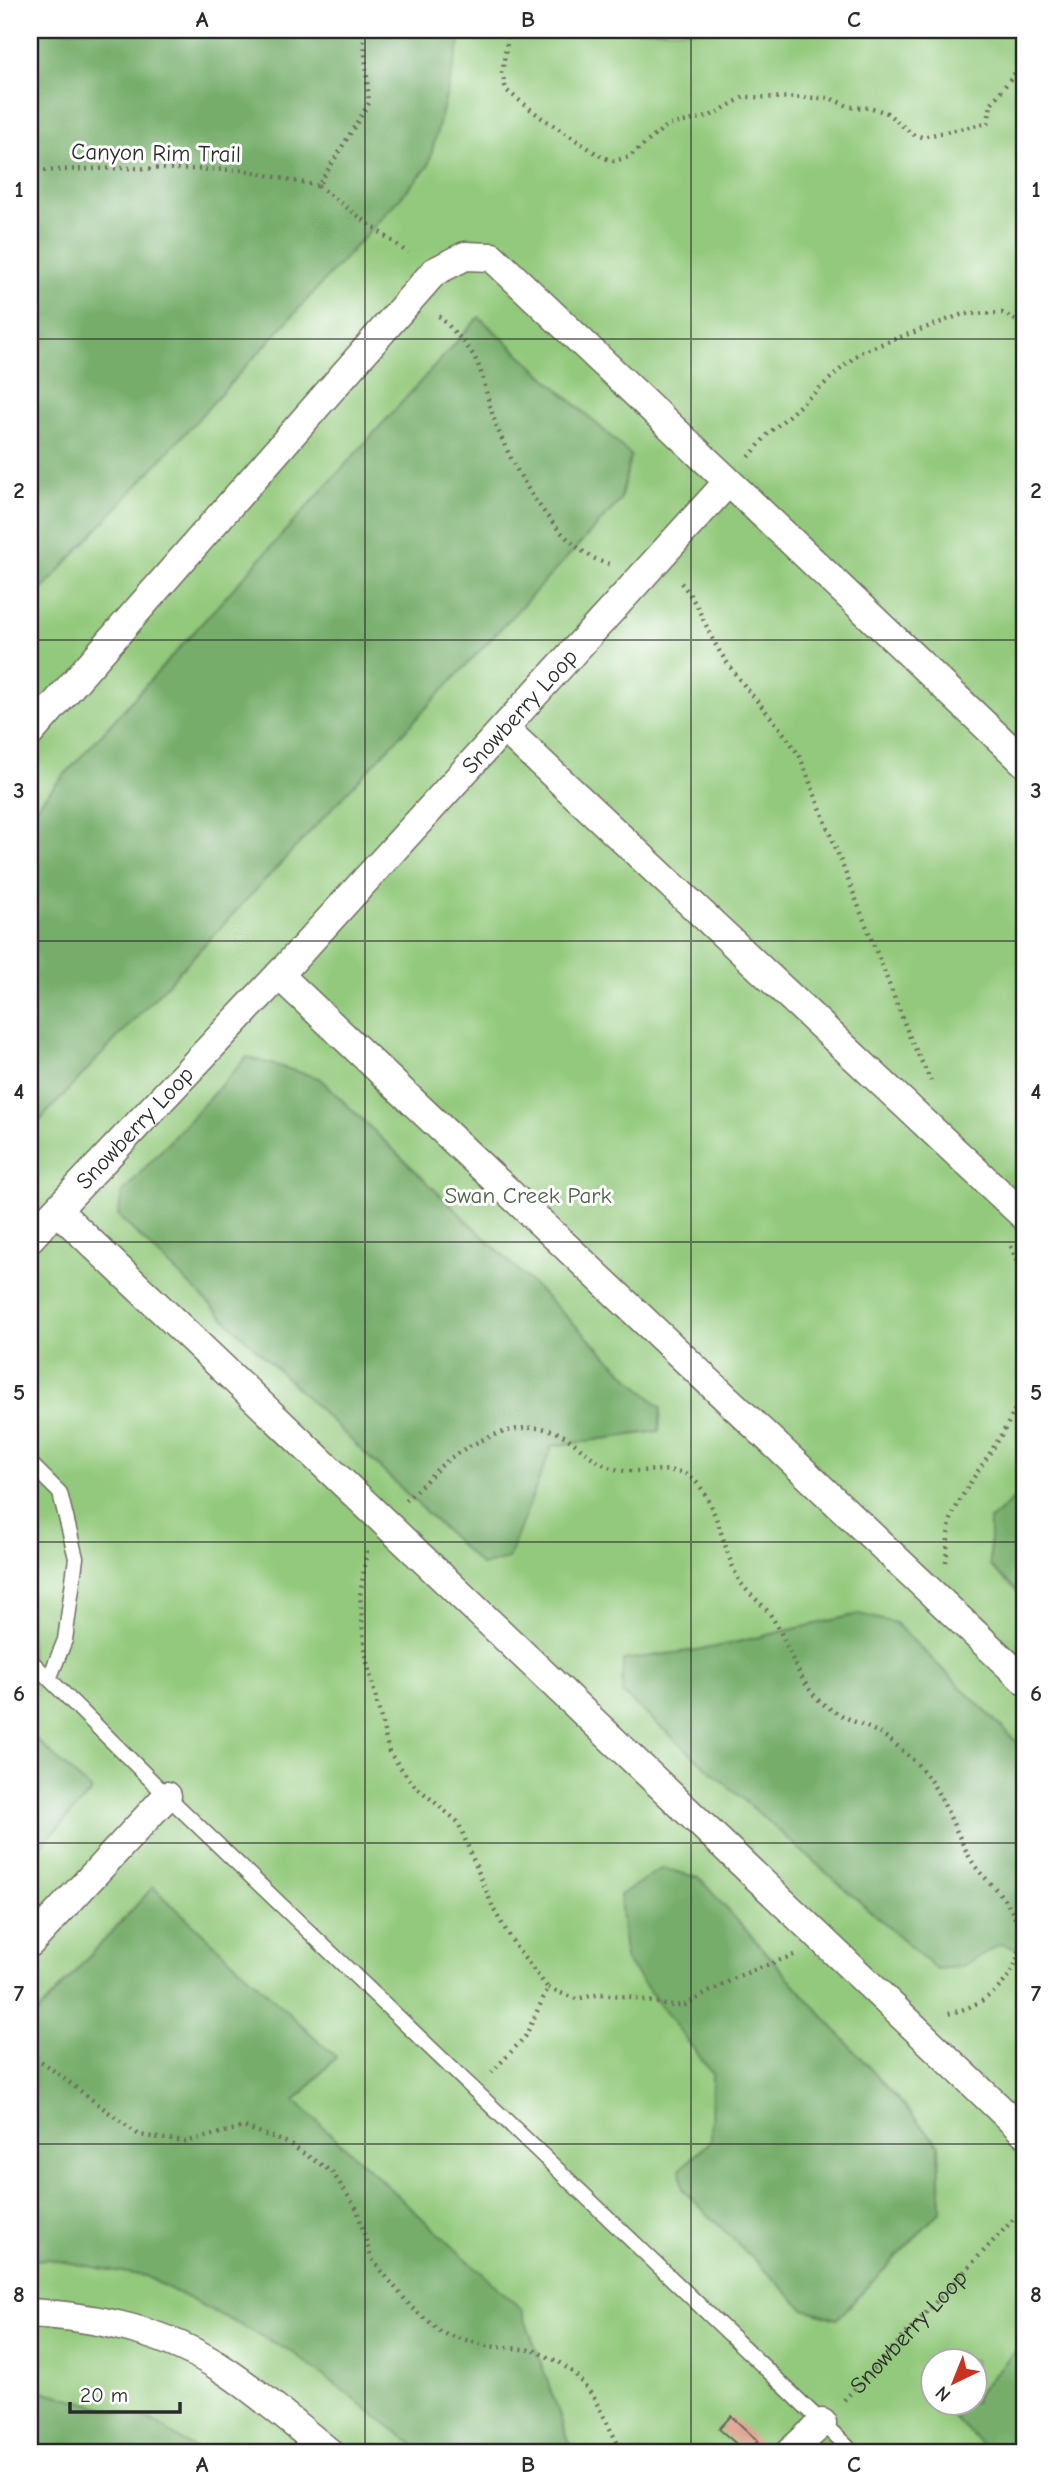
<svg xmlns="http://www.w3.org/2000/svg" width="1055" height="2483" viewBox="0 0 1055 2483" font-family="'Comic Neue',sans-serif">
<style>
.green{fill:#93c97b;stroke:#5f7a53;stroke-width:2;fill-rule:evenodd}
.forest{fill:#76ad6b;stroke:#506c4b;stroke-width:2}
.building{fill:#db9b89}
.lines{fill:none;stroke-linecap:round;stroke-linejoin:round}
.lane-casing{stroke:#6e6b5e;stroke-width:17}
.street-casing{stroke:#6e6b5e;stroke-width:31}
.path{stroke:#6e6b5e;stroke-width:4.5;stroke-dasharray:2 5;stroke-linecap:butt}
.lane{stroke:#fff;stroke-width:14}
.street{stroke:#fff;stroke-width:28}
.grid{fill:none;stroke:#2b2b2b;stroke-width:2;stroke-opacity:0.55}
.labels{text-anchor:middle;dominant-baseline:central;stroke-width:6;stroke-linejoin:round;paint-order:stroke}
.street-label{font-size:23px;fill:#2b2b2b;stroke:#fff}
.park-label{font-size:23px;fill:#4f6247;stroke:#fff}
.neatline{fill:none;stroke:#2b2b2b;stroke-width:2.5}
.grid-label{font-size:23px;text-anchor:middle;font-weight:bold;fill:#2b2b2b}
</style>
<rect width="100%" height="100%" fill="#fff"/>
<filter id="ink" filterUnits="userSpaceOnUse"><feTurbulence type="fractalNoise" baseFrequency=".0143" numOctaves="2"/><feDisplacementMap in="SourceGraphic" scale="14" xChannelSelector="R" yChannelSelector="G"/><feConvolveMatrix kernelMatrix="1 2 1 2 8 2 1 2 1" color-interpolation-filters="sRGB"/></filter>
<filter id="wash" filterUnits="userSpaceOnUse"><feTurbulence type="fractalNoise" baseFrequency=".00686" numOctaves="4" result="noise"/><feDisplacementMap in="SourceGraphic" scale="28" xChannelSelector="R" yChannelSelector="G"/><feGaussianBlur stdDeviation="1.57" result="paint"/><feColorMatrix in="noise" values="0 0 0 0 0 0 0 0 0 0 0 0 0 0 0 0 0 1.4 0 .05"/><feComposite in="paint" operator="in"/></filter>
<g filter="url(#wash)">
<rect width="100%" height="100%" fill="#e9e1be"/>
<path class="green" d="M30 30H1025V2453H30ZM932 2360H974V2402H932Z"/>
<path class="forest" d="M30 30H463L428 167 30 603Z
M479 317 631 455 620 501 30 1131V813Z
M247 1057 319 1078 661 1408 659 1431 552 1446 508 1559 482 1566 118 1216 122 1193Z
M1025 1489V1598L990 1566V1520Z
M859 1614 895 1623 1025 1750V1950L1001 1944 960 1967 936 1969 622 1693 623 1660 711 1648Z
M30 1734 92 1791 30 1858Z
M662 1868 699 1878 939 2145 941 2210 837 2319 804 2309 683 2190 680 2169 711 2141 712 2073 625 1959 620 1895Z
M153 1887 336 2057 295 2101 522 2310 573 2453H425L292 2352 145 2276 47 2259 30 2260V2021Z
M1025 2341V2453H991L953 2417 967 2403 974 2402 975 2395Z
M30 2388 152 2420 201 2453H30Z"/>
<g id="blocks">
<path class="building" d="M731 2416 758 2441 747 2453 719 2429Z"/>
</g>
</g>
<g filter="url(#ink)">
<use href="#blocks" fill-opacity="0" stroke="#6e6b5e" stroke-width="2"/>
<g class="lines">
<g class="lane-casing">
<path id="lane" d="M30 1463 60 1493 76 1558 65 1640 49 1679
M30 1660 167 1796 854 2453"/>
</g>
<g class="street-casing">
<g id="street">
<path d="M505 729 1025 1217"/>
<path d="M30 733 434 272 465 256 492 257 1025 763"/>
<path d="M279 975 1025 1681"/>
<path d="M57 1210 1025 2133"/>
<path id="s2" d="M30 1238 279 975 728 482"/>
<path d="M30 1943 167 1796"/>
<path d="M30 2313C98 2317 166 2331 224 2370 261 2394 295 2425 330 2453"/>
<path d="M789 2453 822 2423"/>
</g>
</g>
<g class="path">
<path d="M509 30 502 73 506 90 542 118 602 157 614 161 629 157 666 126 710 116 744 97 830 98 850 107 872 108 887 113 912 134 922 137 988 123 991 104 1025 60"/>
<path d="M30 171 121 168 243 170 318 186 369 103 363 30"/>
<path d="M318 186 408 253"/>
<path d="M439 316C451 328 465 342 474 356 485 376 487 401 495 422 512 468 558 551 609 564"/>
<path d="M749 457 768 434 860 352 963 314 1002 313 1025 325"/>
<path d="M681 583C701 606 707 634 724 658 747 693 778 721 800 757L911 1040 931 1081"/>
<path d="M1011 1246 1025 1286"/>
<path d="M405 1500C422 1487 435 1469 452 1457 479 1438 524 1419 556 1432 575 1440 589 1459 609 1467 633 1477 664 1464 687 1475 715 1490 723 1551 738 1578 745 1592 760 1601 769 1613 788 1639 793 1672 815 1696 831 1714 858 1722 879 1733 890 1739 902 1750 912 1759 941 1786 951 1824 970 1858 981 1877 1000 1890 1010 1908 1040 1958 997 2005 946 2014"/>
<path d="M367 1551 360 1595 365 1654 389 1752 413 1784 458 1822 494 1910 517 1949 548 1988 525 2037 492 2072"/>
<path d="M946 1562C948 1547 947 1527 953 1514 974 1468 1017 1427 1025 1376"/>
<path d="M548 1988 576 1999 601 1994 631 1997 670 2006 685 2005 739 1976 794 1955"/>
<path d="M30 2053 139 2135 185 2142 244 2127 288 2143 332 2172 357 2209 371 2258 412 2308 442 2333 487 2346 533 2350 559 2362 575 2374 593 2396 619 2446 620 2453"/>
<path id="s1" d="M844 2400 1025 2207"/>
</g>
<use href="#lane" class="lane"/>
<use href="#street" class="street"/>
</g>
</g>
<path class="grid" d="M365 30V2453M691 30V2453M30 339H1025M30 640H1025M30 941H1025M30 1242H1025M30 1542H1025M30 1843H1025M30 2144H1025"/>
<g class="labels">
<g class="street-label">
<text transform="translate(156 153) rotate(1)">Canyon Rim Trail</text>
<text stroke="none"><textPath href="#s2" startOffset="719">Snowberry Loop</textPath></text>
<text stroke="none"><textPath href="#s2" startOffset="152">Snowberry Loop</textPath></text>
<text stroke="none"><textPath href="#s1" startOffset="94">Snowberry Loop</textPath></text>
</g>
<g class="park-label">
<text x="528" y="1195">Swan Creek Park</text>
</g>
</g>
<rect width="1055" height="2483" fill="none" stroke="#fff" stroke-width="77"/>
<g transform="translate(954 2382) rotate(223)"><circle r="33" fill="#ffffff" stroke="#aaaaaa" stroke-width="2"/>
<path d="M0-5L12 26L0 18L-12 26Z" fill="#c8321e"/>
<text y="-10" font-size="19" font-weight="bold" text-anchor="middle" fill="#2b2b2b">N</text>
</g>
<path d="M70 2402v10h110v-10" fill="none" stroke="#2b2b2b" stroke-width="3.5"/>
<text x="80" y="2402" font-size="21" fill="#2b2b2b" stroke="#ffffff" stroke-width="5" paint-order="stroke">20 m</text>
<rect x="38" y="38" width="978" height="2406" class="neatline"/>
<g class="grid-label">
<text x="202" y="27">A</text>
<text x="528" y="27">B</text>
<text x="854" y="27">C</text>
<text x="19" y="197">1</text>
<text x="1036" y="197">1</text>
<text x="19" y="498">2</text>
<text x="1036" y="498">2</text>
<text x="19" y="798">3</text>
<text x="1036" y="798">3</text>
<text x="19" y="1099">4</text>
<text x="1036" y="1099">4</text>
<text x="19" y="1400">5</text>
<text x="1036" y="1400">5</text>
<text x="19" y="1701">6</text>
<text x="1036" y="1701">6</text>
<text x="19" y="2001">7</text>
<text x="1036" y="2001">7</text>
<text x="19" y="2302">8</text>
<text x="1036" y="2302">8</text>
<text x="202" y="2472">A</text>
<text x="528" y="2472">B</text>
<text x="854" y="2472">C</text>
</g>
</svg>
